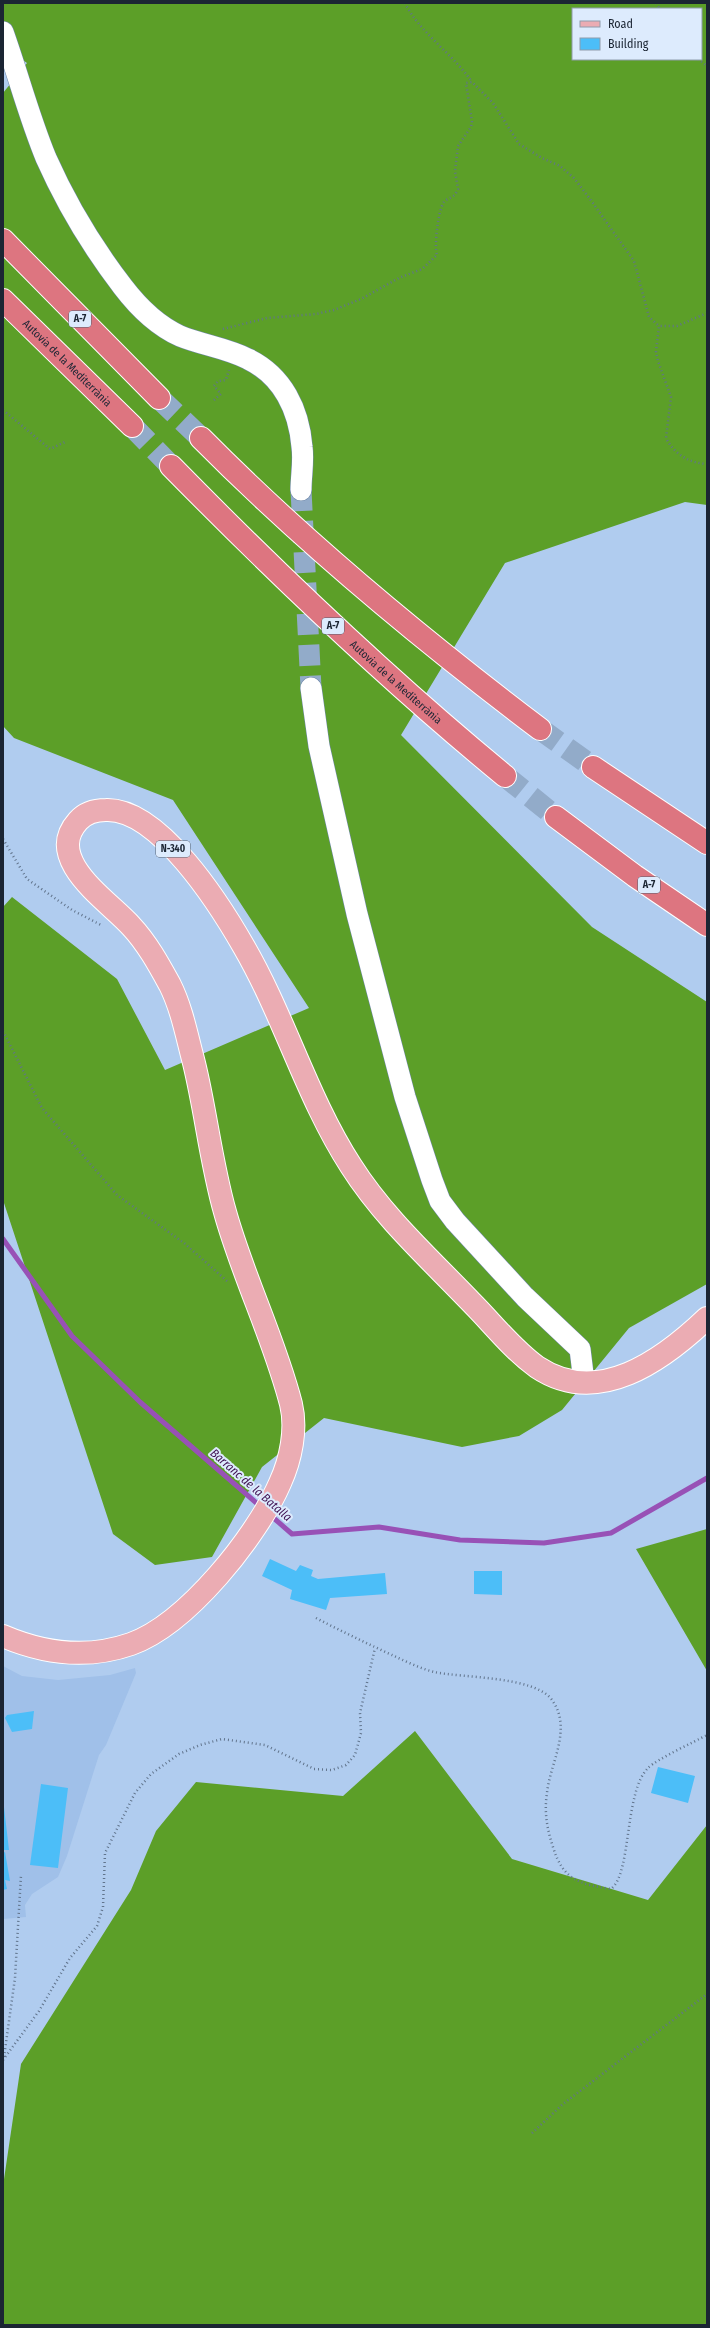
<svg xmlns="http://www.w3.org/2000/svg" width="710" height="2328" viewBox="0 0 710 2328" font-family="'Fira Sans Condensed',sans-serif">
<style>
.built{fill:#a0c0e9}
.forest{fill:#5c9f28;fill-rule:evenodd}
.lines{fill:none;stroke-linecap:round;stroke-linejoin:round}
.stream{stroke:#9851b6;stroke-width:5}
.building{fill:#4cbef8}
.minor-tunnel{stroke:#92abc9;stroke-width:21;stroke-dasharray:21 10;stroke-linecap:butt}
.highway-tunnel{stroke:#92abc9;stroke-width:22;stroke-dasharray:22 11;stroke-linecap:butt}
.minor-casing{stroke:#6f88a9;stroke-width:22}
.major-casing{stroke:#fff;stroke-width:24}
.highway-casing{stroke:#fff;stroke-width:24}
.path{stroke:#61748c;stroke-width:2.5;stroke-dasharray:1 3;stroke-linecap:butt}
.minor{stroke:#fff;stroke-width:21}
.major{stroke:#ebacb3;stroke-width:22}
.highway{stroke:#dd7580;stroke-width:22}
.labels{text-anchor:middle;dominant-baseline:central;stroke-width:4;stroke-linejoin:round;paint-order:stroke}
.shield{fill:#ddebfd;stroke:#556070;stroke-width:1}
.shield-label{font-size:10px;font-weight:bold;fill:#1b2533}
.street-label{font-size:11px;fill:#1b2533;stroke:#ddebfd}
.water-label{font-size:12px;font-style:italic;fill:#3e0f50;stroke:#ddebfd}
</style>
<rect width="100%" height="100%" fill="#b0ccef"/>
<path class="built" d="M3 1666 22 1676 58 1680 110 1675 135 1668 136 1673 106 1745 99 1755 67 1856 58 1877 32 1894 25 1905 26 1917 3 1919Z"/>
<path class="forest" d="M3 3H707V505L685 502 505 563 401 735 592 927 707 1002V1284L629 1328 562 1410 519 1436 462 1447 324 1418 262 1467 212 1557 155 1565 113 1534 3 1200V907L12 897 117 979 165 1070 309 1008 173 800 14 738 3 726V93L27 63 3 46ZM573 9H701V59H573Z
M707 1529V1671L636 1549Z
M415 1731 512 1859 648 1900 707 1825V2325H3V2186L21 2064 131 1890 156 1831 196 1782 343 1796Z"/>
<g class="lines">
<path class="stream" d="M3 1239 72 1336 140 1402 261 1507
M269 1514 292 1534 379 1527 460 1540 544 1543 611 1533 707 1478"/>
</g>
<path class="building" d="M270 1559 296 1571 300 1565 313 1570 311 1576 318 1579 385 1573 387 1594 330 1598 326 1610 290 1599 292 1590 262 1576Z
M474 1571H502V1595L474 1594Z
M34 1711 32 1729 12 1732 5 1718 7 1715Z
M658 1767 695 1776 688 1803 651 1793Z
M41 1784 68 1788 58 1868 30 1865Z
M4 1807 9 1850H3V1808Z
M5 1852 10 1881 5 1880 7 1889 3 1890V1853Z"/>
<g class="lines">
<path class="minor-tunnel" d="M301 490 311 688"/>
<path class="highway-tunnel" d="M159 398 201 438
M132 426 171 466
M540 729 593 767
M505 776 556 817"/>
<g class="minor-casing">
<path id="minor" d="M3 32C18 74 29 117 46 158 66 203 93 248 123 287 139 308 156 325 180 336 202 345 227 348 248 359 283 376 299 410 302 447 304 461 301 476 301 490
M311 688 319 746 357 914 405 1097 432 1180 440 1201 455 1221 525 1297 580 1349 584 1382"/>
</g>
<g class="major-casing">
<path id="major" d="M3 1636C45 1654 88 1659 131 1644 187 1624 257 1536 280 1483 291 1459 297 1429 291 1404 274 1338 243 1277 225 1212 211 1163 206 1112 194 1063 187 1037 182 1009 170 985 159 965 147 943 131 926 109 901 43 860 78 821 85 813 95 810 106 810 159 808 220 905 244 947 285 1018 307 1098 351 1166 384 1218 430 1259 472 1303 493 1324 512 1349 537 1367 598 1408 663 1360 707 1318"/>
</g>
<g class="highway-casing">
<g id="highway">
<path d="M3 240 159 398"/>
<path id="s1" d="M3 300 132 426"/>
<path d="M201 438C306 544 421 639 540 729"/>
<path id="s2" d="M171 466C278 575 387 679 505 776"/>
<path d="M593 767 707 843"/>
<path d="M556 817 635 876 707 925"/>
</g>
</g>
<path class="path" d="M405 3C419 32 453 54 472 82
M656 3 660 9
M698 59 707 66
M707 313 677 326H659L656 352 658 361 671 397 666 438C674 454 689 463 707 464
M223 329 267 318 316 314 334 310 361 299 399 278 422 269 437 255C434 246 438 210 444 202 447 198 453 198 456 193L458 189 455 171 458 146 471 127 472 122 466 83 472 82 493 103 519 144 542 158 560 166 574 178 590 199 634 261 649 317 659 326
M214 400 221 394 214 386 218 381 226 380 229 370
M3 410 50 449 65 442
M3 839 27 879 72 910 101 925
M3 1031 42 1108 117 1195 184 1243 227 1281
M316 1618C341 1631 366 1643 392 1655 405 1661 419 1668 434 1672 462 1678 535 1676 552 1700 573 1729 550 1763 547 1793 544 1812 547 1829 553 1847 563 1880 579 1884 611 1889 632 1873 624 1792 648 1768 657 1759 694 1742 707 1735
M4 2057 15 1978 21 1875
M3 2060 39 2011 70 1958 97 1926 103 1907 105 1853 135 1793 151 1774 179 1754 200 1745 222 1739 265 1745 314 1769 332 1770 346 1765 355 1755 361 1733 360 1713 375 1648
M532 2133 563 2104 707 1994"/>
<use href="#minor" class="minor"/>
<use href="#major" class="major"/>
<use href="#highway" class="highway"/>
</g>
<g class="labels">
<g class="shield">
<rect x="69" y="311" width="22" height="16" rx="3"/>
<rect x="322" y="618" width="22" height="16" rx="3"/>
<rect x="156" y="841" width="34" height="16" rx="3"/>
<rect x="638" y="877" width="22" height="16" rx="3"/>
</g>
<g class="shield-label">
<text x="80" y="319">A-7</text>
<text x="333" y="626">A-7</text>
<text x="173" y="849">N-340</text>
<text x="649" y="885">A-7</text>
</g>
<g class="street-label">
<text stroke="none"><textPath href="#s1" startOffset="90">Autovia de la Mediterrània</textPath></text>
<text stroke="none"><textPath href="#s2" startOffset="312">Autovia de la Mediterrània</textPath></text>
</g>
<g class="water-label">
<text transform="translate(251 1485) rotate(41)">Barranc de la Batalla</text>
</g>
</g>
<rect width="710" height="2328" fill="none" stroke="#1b2533" stroke-width="8"/>
<rect x="572" y="8" width="130" height="52" fill="#ddebfd" stroke="#8f9cac"/>
<rect x="580" y="21" width="20" height="6" fill="#ebacb3" stroke="#8f9cac"/>
<text x="608" y="28" font-size="12" fill="#1b2533">Road</text>
<rect x="580" y="38" width="20" height="12" fill="#4cbef8" stroke="#8f9cac"/>
<text x="608" y="48" font-size="12" fill="#1b2533">Building</text>
</svg>
